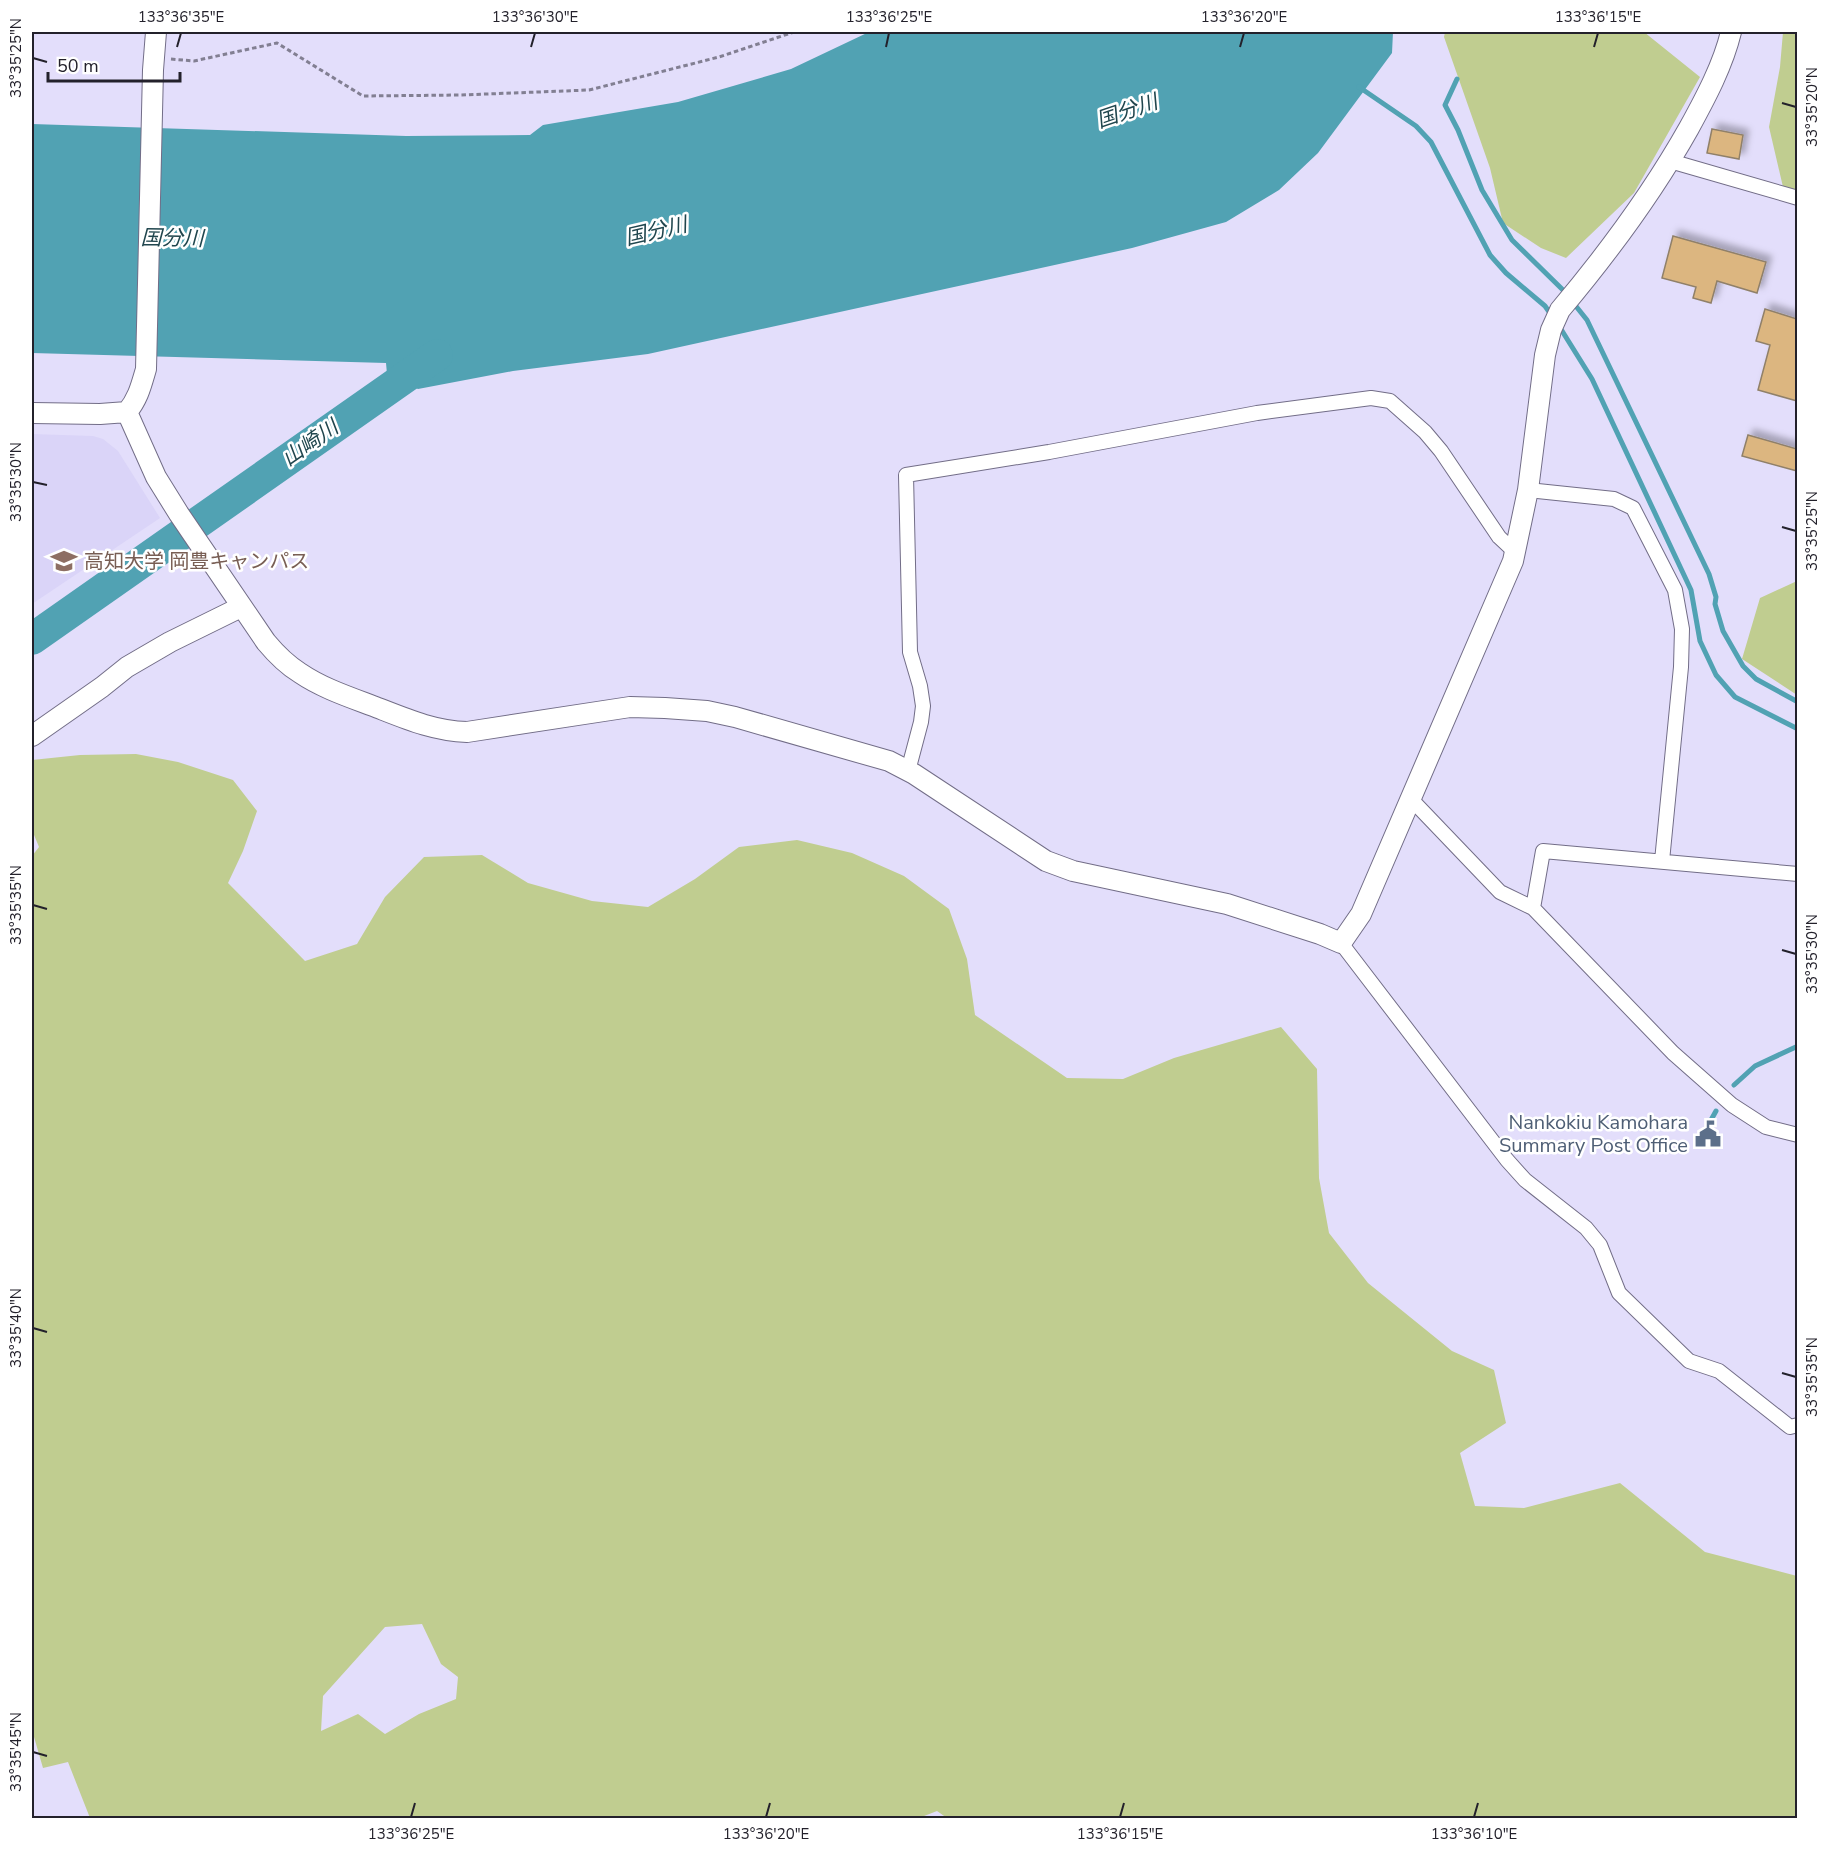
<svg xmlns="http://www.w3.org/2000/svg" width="1829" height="1850" viewBox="0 0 1829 1850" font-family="'Nunito Sans','Noto Sans JP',sans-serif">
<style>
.built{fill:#dad4f8}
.green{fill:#c0cd90;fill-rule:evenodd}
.water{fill:#51a2b3}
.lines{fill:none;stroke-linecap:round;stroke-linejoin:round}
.stream{stroke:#51a2b3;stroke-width:5}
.river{stroke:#51a2b3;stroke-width:32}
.building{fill:#dcb680;stroke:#908069;stroke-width:1.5;filter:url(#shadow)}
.street-casing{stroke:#726d87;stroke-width:16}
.secondary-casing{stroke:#726d87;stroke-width:22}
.path{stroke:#827f92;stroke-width:3;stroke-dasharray:4.5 3;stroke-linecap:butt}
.street{stroke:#fff;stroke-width:14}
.secondary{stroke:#fff;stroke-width:20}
.ticks{fill:none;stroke:#23212b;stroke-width:2}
.labels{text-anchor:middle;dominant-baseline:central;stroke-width:5;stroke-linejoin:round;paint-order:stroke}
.education-label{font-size:20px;fill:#785e54;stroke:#fff;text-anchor:start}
.service-label{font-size:20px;fill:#4e5e75;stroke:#fff;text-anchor:end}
.water-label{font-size:21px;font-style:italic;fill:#20464e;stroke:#fff}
.neatline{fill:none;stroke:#23212b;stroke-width:2}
.ticks-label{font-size:15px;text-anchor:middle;fill:#23212b}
</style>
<defs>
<filter id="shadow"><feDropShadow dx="5.5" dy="-5.5" stdDeviation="3" flood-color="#0004"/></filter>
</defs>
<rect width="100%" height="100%" fill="#e3defb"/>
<path class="built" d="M32 434 93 436 103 439 118 451 160 518 32 604Z"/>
<path class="green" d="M1445 32H1644L1700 77 1634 193 1566 258 1541 248 1503 223 1490 168 1444 37Z
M1783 32H1797V190L1783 187 1769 127 1780 67Z
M1797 581V695L1742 659 1760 598Z
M136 754 178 762 233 780 257 811 243 851 228 883 305 961 357 944 385 897 424 857 482 855 528 883 592 901 648 907 695 879 739 847 797 840 852 853 904 876 949 909 967 959 975 1015 1067 1078 1123 1079 1174 1058 1281 1027 1317 1069 1319 1178 1329 1233 1368 1283 1452 1351 1494 1370 1506 1423 1460 1453 1475 1506 1524 1508 1620 1483 1705 1552 1797 1576V1818H947L937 1811 919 1818H90L68 1762 43 1768 32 1730V856L39 847 32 830V760L80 755ZM422 1624 441 1664 458 1677 456 1699 419 1714 385 1734 358 1714 321 1731 323 1696 385 1627Z"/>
<path class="water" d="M869 32H1393L1392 53 1318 153 1279 190 1226 222 1132 248 648 354 513 371 418 389 387 374 386 363 32 353V124L406 136 530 135 543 125 678 102 791 69Z"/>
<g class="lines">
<path class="stream" d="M1457 79 1445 105 1458 130 1482 190 1512 240 1563 290 1587 320 1709 574 1716 597 1715 604 1723 631 1743 666 1756 679 1798 702
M1359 87 1416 126 1431 142 1490 255 1506 273 1545 306 1552 316
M1559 326 1592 379 1691 590 1700 641 1716 675 1735 697 1798 729
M1734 1085 1755 1066 1798 1046
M1711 1120 1716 1111"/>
<path class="river" d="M32 639 437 355"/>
</g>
<path class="building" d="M1712 129 1743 135 1739 159 1707 153Z
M1673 236 1766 262 1757 293 1717 281 1711 303 1693 298 1696 287 1662 278Z
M1765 309 1797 319V401L1758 390 1770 345 1756 341Z
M1748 435 1797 449V471L1742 456Z"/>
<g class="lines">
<g class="street-casing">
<path id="street" d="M1670 161 1798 198
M1528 490 1614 499 1633 508 1675 590 1682 629 1681 667 1662 861
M908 771 921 722 923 706 920 686 910 652 906 475 1049 452 1257 413 1371 398 1390 401 1425 432 1441 451 1499 537 1515 552
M1410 798 1500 892 1533 908 1673 1053 1732 1105 1766 1127 1798 1135
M1533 908 1543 851 1798 874
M1341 943 1507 1160 1525 1180 1586 1228 1600 1245 1619 1293 1689 1361 1719 1371 1790 1427 1798 1425"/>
</g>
<g class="secondary-casing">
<path id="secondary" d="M127 412 156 477 179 514 266 642C276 654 287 665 300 673 322 688 349 697 373 706 404 718 433 731 467 732L630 707 665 708 707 711 735 717 889 761 914 774 1046 861 1073 871 1227 904 1320 934 1341 943 1361 914 1513 561 1528 490 1545 355 1551 330 1560 310C1608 253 1653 192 1689 128 1706 97 1723 65 1731 32
M32 413 100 414 127 412C138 399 141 386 146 369L153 70 156 32
M32 736 102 687 127 667 170 642 241 607"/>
</g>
<path class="path" d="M171 59 194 61 277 43 363 96 461 95 589 90 719 57 794 32"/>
<use href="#street" class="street"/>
<use href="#secondary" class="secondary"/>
</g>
<path class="ticks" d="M177 47 181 33M531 47 535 33M886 47 889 33M1240 47 1244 33M1594 47 1598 33M33 58 47 62M1782 103 1796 107M33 482 47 485M1782 527 1796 531M33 905 47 909M1782 950 1796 954M33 1328 47 1332M1782 1373 1796 1377M33 1752 47 1756M411 1817 415 1803M766 1817 770 1803M1120 1817 1124 1803M1474 1817 1478 1803"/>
<defs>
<g id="university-bare" transform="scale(2.07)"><path d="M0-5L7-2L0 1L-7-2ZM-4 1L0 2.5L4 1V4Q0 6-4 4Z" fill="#8d6e63" stroke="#fff" stroke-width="2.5" paint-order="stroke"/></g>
<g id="civic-bare" transform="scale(2.07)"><path d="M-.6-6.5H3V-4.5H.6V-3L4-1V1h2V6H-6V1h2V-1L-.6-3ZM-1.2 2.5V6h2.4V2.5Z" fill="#5c6f8a" stroke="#fff" stroke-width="2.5" paint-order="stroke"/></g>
</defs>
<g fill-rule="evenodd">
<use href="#university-bare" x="64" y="561"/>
<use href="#civic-bare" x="1708" y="1134"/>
</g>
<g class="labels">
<g class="education-label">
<text x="84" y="561">高知大学 岡豊キャンパス</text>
</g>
<g class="service-label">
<text x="1688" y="1122">Nankokiu Kamohara<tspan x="1688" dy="23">Summary Post Office</tspan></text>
</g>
<g class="water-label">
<text transform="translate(1127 111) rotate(-19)">国分川</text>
<text transform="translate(656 231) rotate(-13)">国分川</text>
<text transform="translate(172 238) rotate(1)">国分川</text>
<text transform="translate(310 443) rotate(-35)">山崎川</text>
</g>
</g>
<rect width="1829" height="1850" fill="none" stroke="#ffffff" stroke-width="66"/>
<path d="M48 72v9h132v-9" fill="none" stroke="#23212b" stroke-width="3"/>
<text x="57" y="72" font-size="18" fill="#23212b" stroke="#ffffff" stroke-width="4.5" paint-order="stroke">50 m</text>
<rect x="33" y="33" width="1763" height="1784" class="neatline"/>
<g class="ticks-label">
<text x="181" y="22">133°36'35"E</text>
<text x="535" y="22">133°36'30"E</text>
<text x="889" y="22">133°36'25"E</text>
<text x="1244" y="22">133°36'20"E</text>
<text x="1598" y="22">133°36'15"E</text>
<text transform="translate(16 58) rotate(-90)" y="5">33°35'25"N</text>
<text transform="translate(1812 107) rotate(-90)" y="5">33°35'20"N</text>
<text transform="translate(16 482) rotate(-90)" y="5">33°35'30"N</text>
<text transform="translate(1812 531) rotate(-90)" y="5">33°35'25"N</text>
<text transform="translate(16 905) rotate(-90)" y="5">33°35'35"N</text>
<text transform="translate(1812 954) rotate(-90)" y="5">33°35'30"N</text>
<text transform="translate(16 1328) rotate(-90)" y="5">33°35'40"N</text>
<text transform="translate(1812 1377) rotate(-90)" y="5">33°35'35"N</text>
<text transform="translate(16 1752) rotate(-90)" y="5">33°35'45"N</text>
<text x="411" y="1839">133°36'25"E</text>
<text x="766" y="1839">133°36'20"E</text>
<text x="1120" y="1839">133°36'15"E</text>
<text x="1474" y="1839">133°36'10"E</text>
</g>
</svg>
